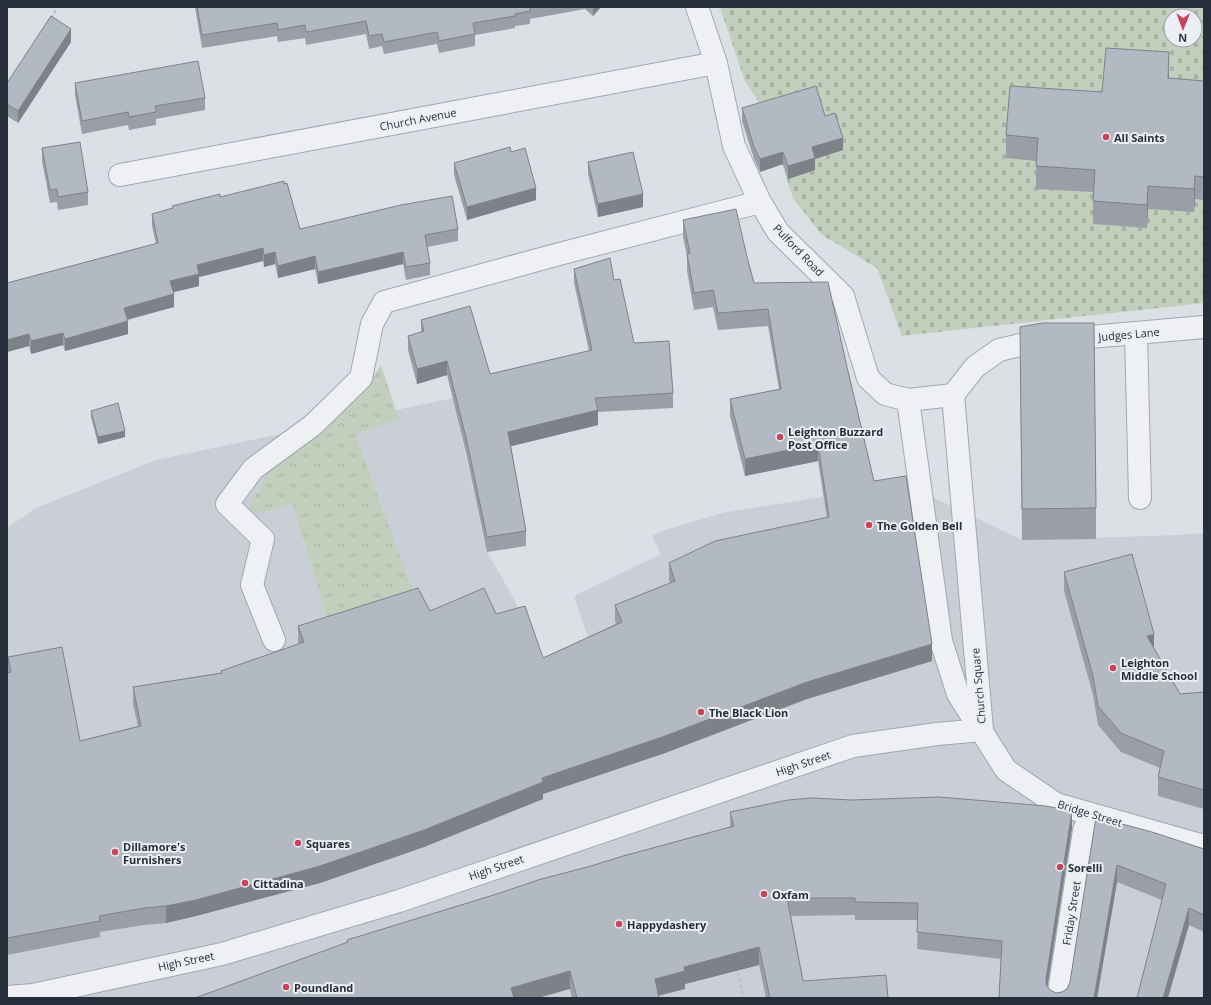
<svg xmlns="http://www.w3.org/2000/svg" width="1211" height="1005" viewBox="0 0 1211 1005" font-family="'Open Sans',sans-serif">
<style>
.built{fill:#cacfd7}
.grass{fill:url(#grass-tufts)}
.cemetery{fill:url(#cemetery-stones);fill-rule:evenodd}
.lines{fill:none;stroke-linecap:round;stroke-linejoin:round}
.minor-casing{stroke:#a2a7af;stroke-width:24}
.path{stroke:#babec4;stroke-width:2.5;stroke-dasharray:3 3;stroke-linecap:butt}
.minor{stroke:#eef0f4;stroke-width:22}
.wall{fill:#9a9fa7}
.shaded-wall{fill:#7d8288}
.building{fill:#b3b9c2;stroke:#7d8288}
.poi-dot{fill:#c8445a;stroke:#ebeff3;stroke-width:1.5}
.labels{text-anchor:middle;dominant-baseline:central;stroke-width:4;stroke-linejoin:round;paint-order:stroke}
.street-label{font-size:11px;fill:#262e3b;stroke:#ebeff3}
.poi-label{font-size:11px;font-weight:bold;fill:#262e3b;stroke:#ebeff3;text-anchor:start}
</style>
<defs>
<pattern id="grass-tufts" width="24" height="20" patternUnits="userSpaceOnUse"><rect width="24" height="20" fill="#c2cfbd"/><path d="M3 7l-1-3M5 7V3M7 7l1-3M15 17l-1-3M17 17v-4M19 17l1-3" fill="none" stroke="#a7b2a3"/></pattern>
<pattern id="cemetery-stones" width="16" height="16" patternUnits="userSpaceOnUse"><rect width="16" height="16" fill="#c2cfbd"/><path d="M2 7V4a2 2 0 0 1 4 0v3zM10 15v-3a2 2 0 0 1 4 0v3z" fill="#a7b2a3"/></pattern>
</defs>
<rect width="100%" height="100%" fill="#dce0e5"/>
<path class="built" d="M453 398 487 552 513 597 525 623 541 668 592 650 574 596 661 554 652 536 662 531 722 513 847 493 907 485 1022 540 1179 535 1204 533V998H7V528L36 508 156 460Z"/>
<path class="grass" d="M381 365 399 419 355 434 418 605 332 632 292 503 252 515 249 507 269 470 368 386Z"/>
<path class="cemetery" d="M720 7H1204V303L902 336 877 268 822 235 793 198 764 110 745 81ZM1171 16H1195V40H1171Z"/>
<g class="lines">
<g class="minor-casing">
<path id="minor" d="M697 7 716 63 734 146 760 202 778 232 843 296 868 378 885 394 908 400 953 395 982 730
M120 175 716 63
M1136 333 1140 498
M953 395 975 367 999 350 1033 342 1204 327
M908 400 918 472 941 641 958 694 1006 770 1056 804 1204 846
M274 640 252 585 263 539 227 504 253 469 313 425 361 378 372 324 384 302 563 253 760 202
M7 997 33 995 222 954 399 901 853 746 937 734 982 730
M1058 998 1084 831 1085 828"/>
</g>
<path class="path" d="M51 18 58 7
M737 967 743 998"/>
<use href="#minor" class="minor"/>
</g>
<path class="wall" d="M195 7H601L593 16 585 9 530 19V24L515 26V28L475 35V46L439 53 437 44 384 54 382 46 369 49 366 34 306 45 305 38 278 42 277 36 202 48Z
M71 42 18 123 7 116V83Z
M1169 78 1204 81V200L1195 199 1194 212 1148 209 1147 228 1093 224V192L1036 189V161L1006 158V135L1102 92Z
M75 83 205 98V110L156 119V125L129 130 128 125 82 134 75 95Z
M742 108 825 116 843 150 815 159V170L788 179 783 164 760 172 754 159 742 121Z
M42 148 88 192V205L58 210 57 202 50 203 42 161Z
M511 152 536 200 467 220 454 175V163Z
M588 162 643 207 598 217 588 174Z
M220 197 300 229H458V241L427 247 430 263V275L406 280 403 264 318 284 315 269 278 278 275 264 264 267 263 261 199 277V286L174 292V307L128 320V334L65 351 63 345 31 354 29 346 7 352V283L156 244 152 226V214L172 208V206Z
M683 220 747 257 754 283 847 367 874 481 932 661 807 699 665 753 543 794V799L424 847 320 883 196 916 166 923 144 925 100 932V937L7 955V673H8V657L80 741 138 726 133 704V687L221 673V671L299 644 298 642V626L430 611 496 614 543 658 616 624 615 621V605L670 583 669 580V563L827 518 818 461 745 476 730 416V399L779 389 768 326 718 330 713 307 694 310 687 271V256L683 237Z
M574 269 614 280 634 343 673 393V408L598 412V425L511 446 526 531V546L487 552 467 457 447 375 417 384 408 350V336L421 332V320L490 374 589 351 574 283Z
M1020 358 1096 508V539L1022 540Z
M91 411 125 437 98 444 91 417Z
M1064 572 1154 648 1180 694 1204 692V809L1158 796V777L1160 768 1121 752 1098 725 1093 695 1064 591Z
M730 812 1072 828 1047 986 1050 990 1056 993 1062 992 1067 989 1070 982 1096 817 1204 849V932L1189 925 1162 900 1117 882 1097 998H999L1001 959 917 949 918 920H855V915L791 916 803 981 888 998H766L759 965 685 984V989L659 996V998H572L570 989 347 942V940L591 866 730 827Z"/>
<path class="shaded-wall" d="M593 7H601L593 16Z
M71 29V42L18 123V111Z
M1169 52V75L1168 101V78Z
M843 138V150L815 159V170L788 179V166L812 147Z
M783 152V164L760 172V159Z
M1195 176V199L1194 212V189Z
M1148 186V209L1147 228V205Z
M536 188V200L467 220V207Z
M643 194V207L598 217V204Z
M263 248V261L199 277V286L170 293V281L197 265Z
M275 252V264L264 267V255Z
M403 252V264L318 284V272Z
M315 256V269L278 278V266Z
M174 294V307L124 320V308Z
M128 321V334L65 351V339Z
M63 333V345L31 354V341Z
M29 334V346L7 352V340Z
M447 361V375L417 384V369Z
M598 410V425L508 447V432Z
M125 431V437L98 444V437Z
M818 444V461L745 476V459Z
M1154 634V653L1147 636Z
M932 644V661L807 699 665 753 543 794V799L424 847 320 883 196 916 166 923V906L542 778 807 682Z
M1072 811V828L1046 996V979Z
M1117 865V882L1097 998H1094Z
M1189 908V925L1168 998H1163Z
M759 947V965L685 984V989L655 996V979L684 967Z
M570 971V989L538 998H511V988Z"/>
<path class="building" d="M197 7H530V11L515 14V16L473 23 475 34 439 41 437 32 384 42 382 34 369 36 366 21 306 32 305 25 278 30 277 23 202 35Z
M51 16 71 29 18 111 7 104V83Z
M1106 48 1169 52 1168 78 1204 81V177L1195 176 1194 189 1148 186 1147 205 1093 201 1095 170 1036 166 1038 138 1006 135 1010 86 1102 92Z
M198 61 205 98 155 106 156 112 129 117 128 112 82 121 75 83Z
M816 86 825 116 835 113 843 138 812 147 815 158 788 166 783 152 760 159 754 147 742 108Z
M80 142 88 192 58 197 57 189 50 190 42 148Z
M510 147 511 152 525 148 536 188 467 207 454 163Z
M633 152 643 194 598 204 588 162Z
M284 181V184L287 183 300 229 401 205 452 196 458 229 425 235 430 263 406 267 403 252 318 272 315 256 278 266 275 252 264 255 263 248 197 265 199 274 170 281 174 294 124 308 128 321 65 339 63 333 31 341 29 334 7 340V283L158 243 152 214 173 208 172 206 220 194V197Z
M736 209 747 257 754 283 828 282 847 367 874 481 906 476 932 644 807 682 665 736 542 778 543 782 424 830 320 866 196 900 166 906 144 908 99 916 100 921 7 938V673L11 672 8 657 62 647 80 741 141 726 133 687 222 673 221 671 304 642 298 626 418 588 430 611 484 588 496 614 525 606 543 658 622 622 615 605 675 581 669 563 715 541 829 517 818 444 745 459 730 399 781 389 768 309 718 313 713 290 694 293 687 254 690 253 683 220Z
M610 258 614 280 620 279 634 343 669 341 673 393 595 398 598 410 508 432 526 531 487 537 467 442 447 361 417 369 408 336 424 331 421 320 470 306 490 374 592 350 574 269Z
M1042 323H1094L1096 508 1022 509 1020 327Z
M118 403 125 431 98 437 91 411Z
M1132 554 1154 634 1147 636 1180 694 1204 692V790L1158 777 1164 751 1121 733 1098 706 1093 676 1064 572Z
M939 797 1046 806 1072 811 1046 979V985L1050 990 1056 993 1062 992 1067 989 1070 982 1096 817 1152 832 1204 849V915L1189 908 1163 998H1137L1166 884 1117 865 1094 998H999L1002 941 917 932 918 903 855 902V898H787L803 981 886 975 888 998H770L759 947 684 967 685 971 655 979 659 998H577L570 971 511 988 514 998H195L348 942 347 940 500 893 538 880 591 866 623 856 734 826 730 812 788 800 812 798 852 800Z"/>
<g class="poi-dot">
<circle cx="1106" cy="137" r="4"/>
<circle cx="780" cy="437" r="4"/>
<circle cx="869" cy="525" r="4"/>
<circle cx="1113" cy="668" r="4"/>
<circle cx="701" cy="712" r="4"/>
<circle cx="298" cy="843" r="4"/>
<circle cx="115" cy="852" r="4"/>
<circle cx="1060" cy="867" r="4"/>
<circle cx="245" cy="883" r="4"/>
<circle cx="764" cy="894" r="4"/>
<circle cx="619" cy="924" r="4"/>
<circle cx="286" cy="987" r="4"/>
</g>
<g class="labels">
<g class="street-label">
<text transform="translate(418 119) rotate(-11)">Church Avenue</text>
<text transform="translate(799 250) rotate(46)">Pulford Road</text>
<text transform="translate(1129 334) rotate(-5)">Judges Lane</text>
<text transform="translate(978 686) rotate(-95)">Church Square</text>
<text transform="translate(803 763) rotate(-19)">High Street</text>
<text transform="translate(1090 813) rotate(17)">Bridge Street</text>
<text transform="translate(496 867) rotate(-19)">High Street</text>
<text transform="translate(1071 913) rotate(-81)">Friday Street</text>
<text transform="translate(186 961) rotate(-12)">High Street</text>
</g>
<g class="poi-label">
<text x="1114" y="137">All Saints</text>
<text x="788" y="431">Leighton Buzzard<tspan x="788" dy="13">Post Office</tspan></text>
<text x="877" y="525">The Golden Bell</text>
<text x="1121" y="662">Leighton<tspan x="1121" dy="13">Middle School</tspan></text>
<text x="709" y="712">The Black Lion</text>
<text x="306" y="843">Squares</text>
<text x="123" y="846">Dillamore's<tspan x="123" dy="13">Furnishers</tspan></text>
<text x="1068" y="867">Sorelli</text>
<text x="253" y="883">Cittadina</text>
<text x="772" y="894">Oxfam</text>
<text x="627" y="924">Happydashery</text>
<text x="294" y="987">Poundland</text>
</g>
</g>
<rect width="1211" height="1005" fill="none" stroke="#262e3b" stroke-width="16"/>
<g transform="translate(1183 28) rotate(181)"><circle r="19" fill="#ebeff3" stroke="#9ca2a9"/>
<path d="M0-3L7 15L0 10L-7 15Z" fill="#c8445a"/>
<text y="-6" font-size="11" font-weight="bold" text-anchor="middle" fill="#262e3b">N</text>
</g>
</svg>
